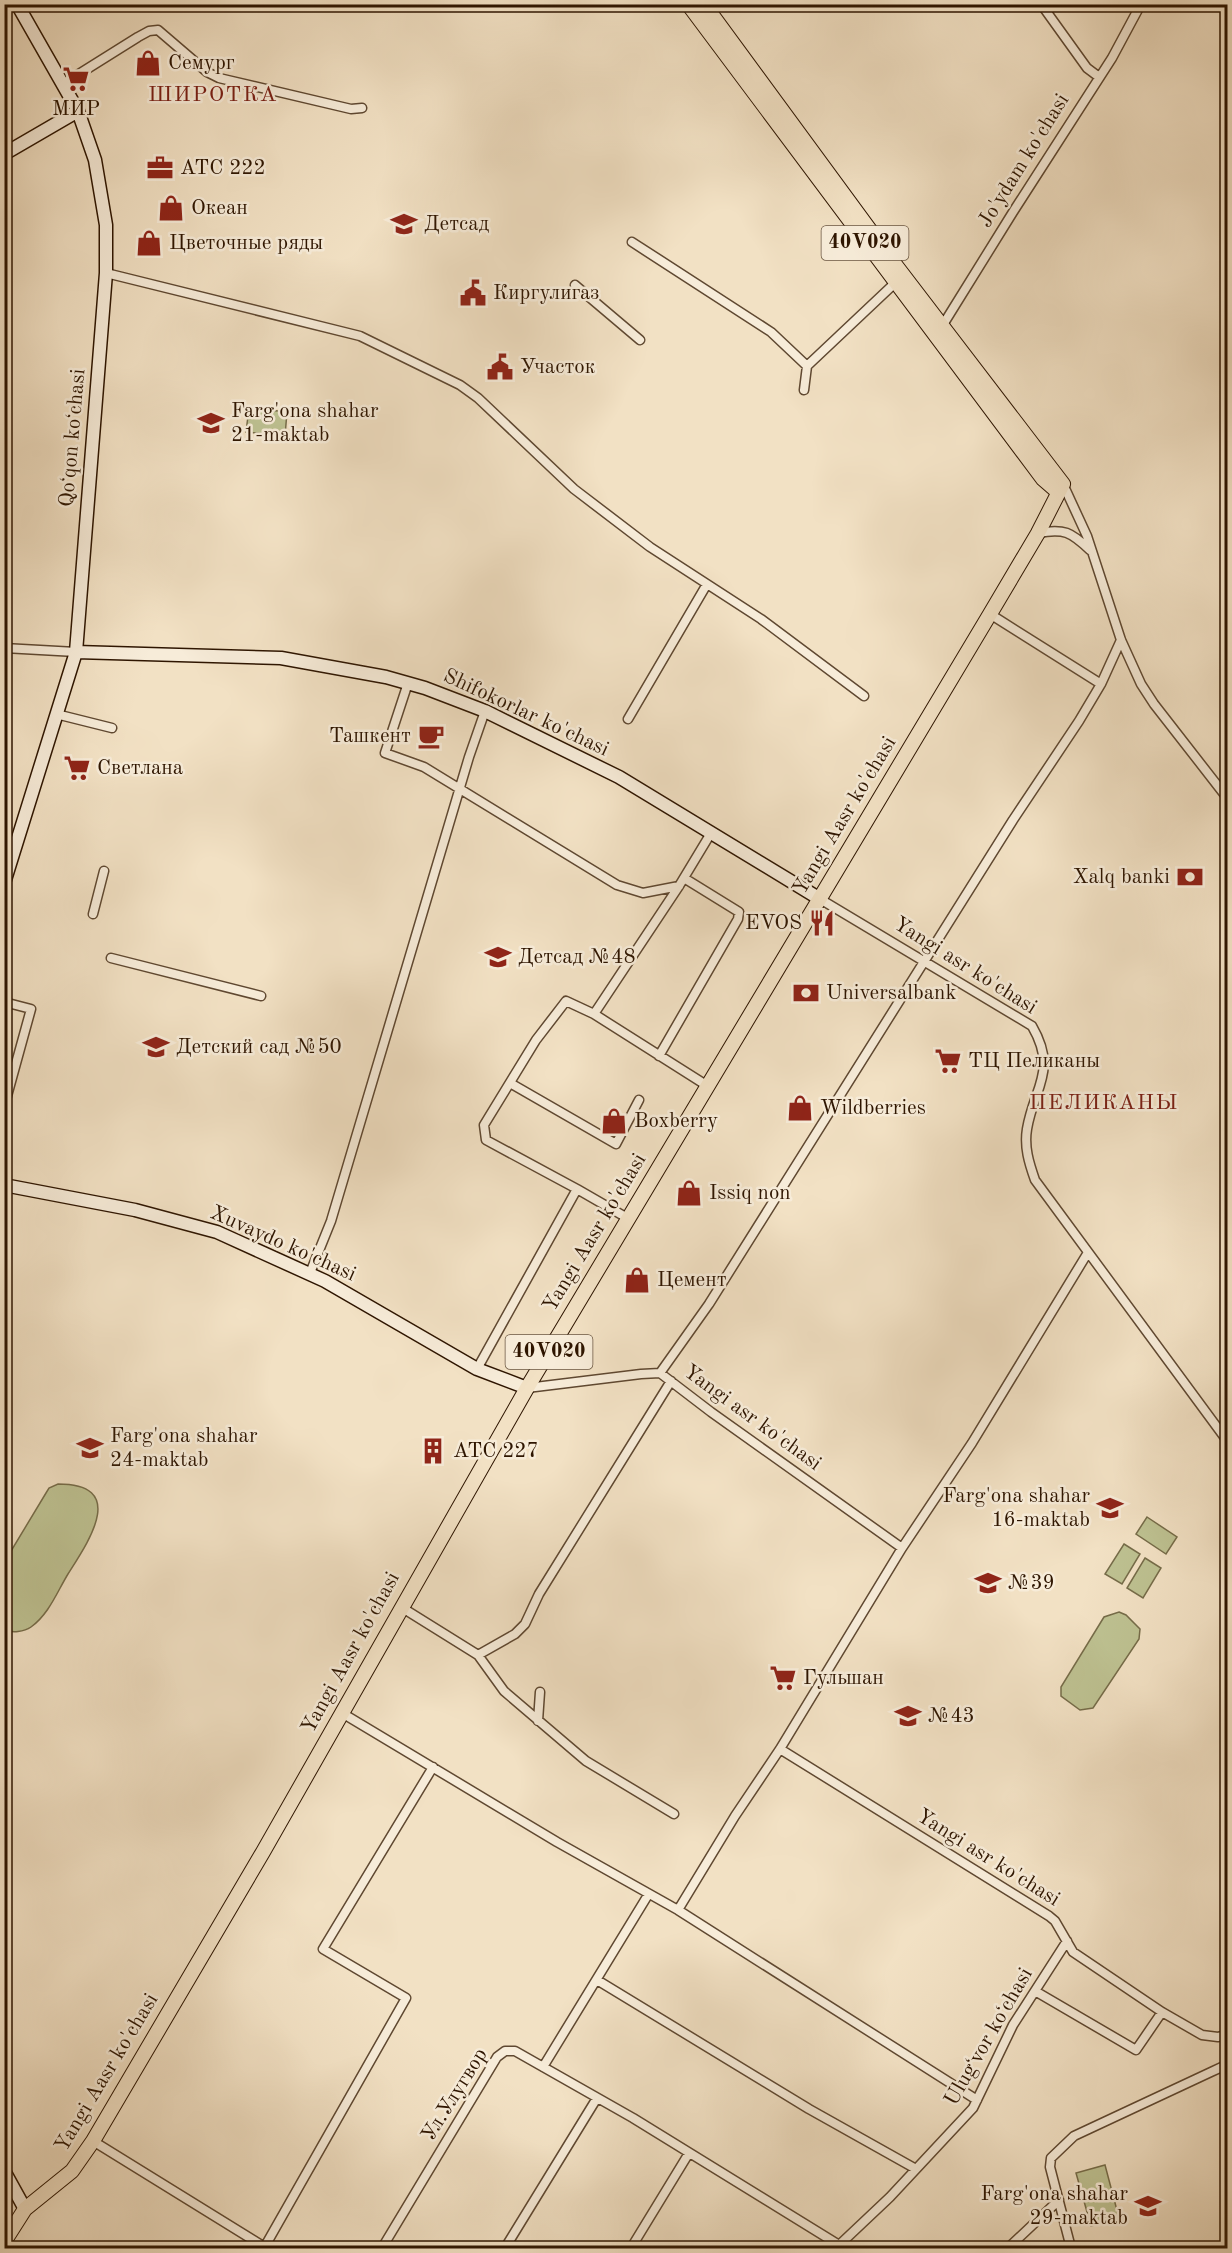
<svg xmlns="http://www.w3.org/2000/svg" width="1232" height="2253" viewBox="0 0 1232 2253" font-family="'Old Standard TT',serif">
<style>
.grass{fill:#bec292;stroke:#766c49;stroke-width:1.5}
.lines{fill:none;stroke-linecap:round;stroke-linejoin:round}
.street-casing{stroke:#5f4831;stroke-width:11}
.secondary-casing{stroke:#2e1500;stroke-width:15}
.primary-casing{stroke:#2e1500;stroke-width:16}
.street{stroke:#f7ecd9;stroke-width:8}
.secondary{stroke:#f7ecd9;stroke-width:12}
.primary{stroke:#f2e1c4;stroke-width:14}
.labels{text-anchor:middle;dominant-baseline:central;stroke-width:5;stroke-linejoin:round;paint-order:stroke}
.shield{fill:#f7ecd9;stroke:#6a5641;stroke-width:1.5}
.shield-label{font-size:20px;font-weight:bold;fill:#2e1500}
.poi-label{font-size:21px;fill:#2e1500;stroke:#f7ecd9;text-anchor:start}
.street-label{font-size:21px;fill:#2e1500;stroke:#f7ecd9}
.neighbourhood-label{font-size:22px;letter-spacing:1.5px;fill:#7a1f14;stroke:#f7ecd9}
</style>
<rect width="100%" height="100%" fill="#f2e1c4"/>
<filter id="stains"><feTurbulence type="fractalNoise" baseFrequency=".00333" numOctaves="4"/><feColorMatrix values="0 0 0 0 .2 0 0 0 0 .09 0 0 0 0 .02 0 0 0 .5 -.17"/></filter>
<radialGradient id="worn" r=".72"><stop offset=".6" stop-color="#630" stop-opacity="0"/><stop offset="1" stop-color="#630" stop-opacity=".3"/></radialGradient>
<path class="grass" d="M249 408 287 412 285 436 246 432Z
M58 1484C128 1484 89 1541 68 1574 57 1592 49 1614 31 1627 24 1632 12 1633 5 1630V1561L46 1493 49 1488Z
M1147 1517 1177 1537 1166 1554 1136 1534Z
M1124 1544 1140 1554 1122 1584 1105 1574Z
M1145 1558 1161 1568 1143 1598 1127 1588Z
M1119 1612 1126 1615 1140 1629 1139 1639 1093 1708 1080 1710 1061 1696V1687L1104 1617Z
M1105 2165 1119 2218 1091 2226 1076 2173Z"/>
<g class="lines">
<g class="street-casing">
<path id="street" d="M1041 4 1087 68 1099 77
M63 84 138 37 149 31 158 30 207 72 219 78 351 109 362 108
M632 242 771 332 807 366 804 390
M106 273 360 336 460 385 478 398 574 489 650 547 761 619 864 696
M575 285 640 340
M941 328 1013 212 1112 58 1141 4
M807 366 895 283
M1063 484 1087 536 1121 640 1141 684 1154 704 1228 799
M1038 533C1064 528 1071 532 1090 550
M990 614 1101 684
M4 648 76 652
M408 683 385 753 424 767 617 885 643 893 679 886
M56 714 112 728
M628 719 707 584
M820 899 1032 1026C1058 1071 1034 1087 1027 1129 1024 1147 1029 1163 1035 1180L1228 1442
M93 914 104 871
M111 958 261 996
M4 1002 31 1009 4 1107
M594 1014 706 1085
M659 1056 738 919 739 912 684 878
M510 1083 616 1144 639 1100
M577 1189 629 1219
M310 1273 331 1221 469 757 485 711
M477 1369 577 1189 486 1140 484 1125 536 1040 566 1001 594 1014 679 886 711 833
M660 1373 709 1304 1013 820 1079 721 1101 684 1121 640
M527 1388 641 1374 660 1373 711 1412 902 1548
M401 1607 478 1655 504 1691 586 1761 674 1814
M478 1655 515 1634 525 1624 539 1594 671 1381
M342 1713 557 1842 678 1910 977 2100
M538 1721 540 1692
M780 1749 1049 1916 1055 1921 1073 1952 1162 2012 1202 2035 1218 2037 1228 2034
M678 1910 735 1816 780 1749 902 1548 972 1443 1087 1254
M597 1980 809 2109 916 2169
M1035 1991 1136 2050 1162 2012
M543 2067 648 1895
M93 2141 266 2248
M264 2248 406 1998 323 1949 433 1767
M382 2248 497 2057 505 2051H515L633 2118 839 2245
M505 2248 597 2098
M631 2248 689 2153
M836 2248 890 2197 973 2108 1013 2025 1067 1941
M1008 2248 1059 2200
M1071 2248 1050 2167 1051 2158 1074 2136 1211 2072 1224 2066 1228 2061"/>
</g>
<g class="secondary-casing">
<path id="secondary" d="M4 154 78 111
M76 652 281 658 386 677 425 688 485 711 619 777 820 899
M4 883 76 652 106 273V225L95 160 78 111 17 4
M4 1185 135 1210 217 1232 325 1281 477 1369 527 1388
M4 2171 25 2209"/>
</g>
<g class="primary-casing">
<path id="primary" d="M688 4 1043 479 1058 492
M4 2242 25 2209 72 2171 93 2141 263 1852 527 1388 990 614 1038 533 1063 484 897 267 704 4"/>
</g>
<use href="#street" class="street"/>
<use href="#secondary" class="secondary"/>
<use href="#primary" class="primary"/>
</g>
<defs>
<g id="shop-bare" transform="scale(2.07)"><path d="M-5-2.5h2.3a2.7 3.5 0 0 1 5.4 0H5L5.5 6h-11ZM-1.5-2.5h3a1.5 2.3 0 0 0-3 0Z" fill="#8f2418" stroke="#f7ecd9" stroke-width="2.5" paint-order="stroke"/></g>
<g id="supermarket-bare" transform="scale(2.07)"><path d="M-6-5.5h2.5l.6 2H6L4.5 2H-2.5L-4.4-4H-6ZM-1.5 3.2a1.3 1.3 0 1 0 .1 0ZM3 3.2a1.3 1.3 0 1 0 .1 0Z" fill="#8f2418" stroke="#f7ecd9" stroke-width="2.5" paint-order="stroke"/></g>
<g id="office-bare" transform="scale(2.07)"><path d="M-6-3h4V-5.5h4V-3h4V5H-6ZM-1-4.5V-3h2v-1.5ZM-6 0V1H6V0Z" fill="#8f2418" stroke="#f7ecd9" stroke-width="2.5" paint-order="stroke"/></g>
<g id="school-bare" transform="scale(2.07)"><path d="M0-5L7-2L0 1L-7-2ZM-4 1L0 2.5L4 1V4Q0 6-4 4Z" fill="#8f2418" stroke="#f7ecd9" stroke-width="2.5" paint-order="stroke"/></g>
<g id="civic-bare" transform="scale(2.07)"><path d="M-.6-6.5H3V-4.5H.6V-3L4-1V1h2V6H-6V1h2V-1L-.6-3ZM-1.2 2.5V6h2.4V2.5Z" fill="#8f2418" stroke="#f7ecd9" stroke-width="2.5" paint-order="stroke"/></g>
<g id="cafe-bare" transform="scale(2.07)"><path d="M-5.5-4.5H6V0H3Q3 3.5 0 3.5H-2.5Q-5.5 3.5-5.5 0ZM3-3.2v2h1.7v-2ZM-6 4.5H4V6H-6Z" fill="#8f2418" stroke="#f7ecd9" stroke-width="2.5" paint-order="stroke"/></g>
<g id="bank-bare" transform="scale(2.07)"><path d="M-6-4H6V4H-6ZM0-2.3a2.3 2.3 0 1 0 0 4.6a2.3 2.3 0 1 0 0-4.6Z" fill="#8f2418" stroke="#f7ecd9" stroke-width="2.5" paint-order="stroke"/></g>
<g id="restaurant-bare" transform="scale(2.07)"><path d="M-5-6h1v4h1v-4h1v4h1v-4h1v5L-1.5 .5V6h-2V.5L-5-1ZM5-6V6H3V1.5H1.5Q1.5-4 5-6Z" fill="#8f2418" stroke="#f7ecd9" stroke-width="2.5" paint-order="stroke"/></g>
<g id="building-bare" transform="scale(2.07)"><path d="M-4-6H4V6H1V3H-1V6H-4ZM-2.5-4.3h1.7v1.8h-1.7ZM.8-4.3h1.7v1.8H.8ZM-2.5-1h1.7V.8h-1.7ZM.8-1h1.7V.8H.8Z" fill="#8f2418" stroke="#f7ecd9" stroke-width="2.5" paint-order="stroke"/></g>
</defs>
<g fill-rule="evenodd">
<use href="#shop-bare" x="148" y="63"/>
<use href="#supermarket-bare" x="76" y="79"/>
<use href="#office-bare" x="160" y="168"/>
<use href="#shop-bare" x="171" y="208"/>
<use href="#school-bare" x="404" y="224"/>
<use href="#shop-bare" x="149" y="243"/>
<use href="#civic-bare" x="473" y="293"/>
<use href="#civic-bare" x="500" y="367"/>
<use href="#school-bare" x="211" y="423"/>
<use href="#cafe-bare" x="431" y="736"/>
<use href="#supermarket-bare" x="77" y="768"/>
<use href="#bank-bare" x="1190" y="877"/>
<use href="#restaurant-bare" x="822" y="923"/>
<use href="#school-bare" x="498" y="957"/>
<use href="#bank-bare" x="806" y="993"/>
<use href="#school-bare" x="156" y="1047"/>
<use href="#supermarket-bare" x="948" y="1061"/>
<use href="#shop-bare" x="800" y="1108"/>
<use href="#shop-bare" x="614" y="1121"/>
<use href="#shop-bare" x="689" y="1193"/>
<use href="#shop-bare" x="637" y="1280"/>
<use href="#school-bare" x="90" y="1448"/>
<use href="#building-bare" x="433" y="1451"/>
<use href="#school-bare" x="1110" y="1508"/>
<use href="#school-bare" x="988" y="1583"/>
<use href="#supermarket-bare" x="783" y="1678"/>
<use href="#school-bare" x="908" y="1716"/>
<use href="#school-bare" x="1148" y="2206"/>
</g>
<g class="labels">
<g class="shield">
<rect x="821.5" y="226" width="87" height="34" rx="4.5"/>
<rect x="505.5" y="1335" width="87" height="34" rx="4.5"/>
</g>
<g class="shield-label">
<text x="865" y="243">40V020</text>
<text x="549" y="1352">40V020</text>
</g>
<g class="poi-label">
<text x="168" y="63">Семург</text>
<text x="76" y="109" text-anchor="middle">МИР</text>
<text x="180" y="168">АТС 222</text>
<text x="191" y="208">Океан</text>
<text x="424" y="224">Детсад</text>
<text x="169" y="243">Цветочные ряды</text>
<text x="493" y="293">Киргулигаз</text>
<text x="520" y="367">Участок</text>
<text x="231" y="411">Farg'ona shahar<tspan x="231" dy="24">21-maktab</tspan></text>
<text x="411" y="736" text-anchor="end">Ташкент</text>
<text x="97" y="768">Светлана</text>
<text x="1170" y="877" text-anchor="end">Xalq banki</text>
<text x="802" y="923" text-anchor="end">EVOS</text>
<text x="518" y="957">Детсад №48</text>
<text x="826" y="993">Universalbank</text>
<text x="176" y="1047">Детский сад №50</text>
<text x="968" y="1061">ТЦ Пеликаны</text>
<text x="820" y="1108">Wildberries</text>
<text x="634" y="1121">Boxberry</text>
<text x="709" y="1193">Issiq non</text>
<text x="657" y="1280">Цемент</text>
<text x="110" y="1436">Farg'ona shahar<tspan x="110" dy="24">24-maktab</tspan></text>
<text x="453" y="1451">АТС 227</text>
<text x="1090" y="1496" text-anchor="end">Farg'ona shahar<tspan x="1090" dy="24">16-maktab</tspan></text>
<text x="1008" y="1583">№39</text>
<text x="803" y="1678">Гульшан</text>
<text x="928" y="1716">№43</text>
<text x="1128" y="2194" text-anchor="end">Farg'ona shahar<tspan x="1128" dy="24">29-maktab</tspan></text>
</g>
<g class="street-label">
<text transform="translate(1024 161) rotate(-58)">Jo'ydam ko'chasi</text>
<text transform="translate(73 438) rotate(-85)">Qoʻqon koʻchasi</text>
<text transform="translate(526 713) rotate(25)">Shifokorlar ko'chasi</text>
<text transform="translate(845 816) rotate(-59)">Yangi Aasr ko'chasi</text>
<text transform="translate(965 966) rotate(32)">Yangi asr ko'chasi</text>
<text transform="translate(595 1233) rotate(-59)">Yangi Aasr ko'chasi</text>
<text transform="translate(283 1244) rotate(24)">Xuvaydo ko'chasi</text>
<text transform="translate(752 1418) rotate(36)">Yangi asr ko'chasi</text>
<text transform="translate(351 1653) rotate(-61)">Yangi Aasr ko'chasi</text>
<text transform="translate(988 1858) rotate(32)">Yangi asr ko'chasi</text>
<text transform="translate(989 2037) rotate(-60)">Ulugʻvor koʻchasi</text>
<text transform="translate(107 2073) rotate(-59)">Yangi Aasr ko'chasi</text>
<text transform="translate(455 2095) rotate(-58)">Ул.Улугвор</text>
</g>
<g class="neighbourhood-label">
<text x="213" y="95">ШИРОТКА</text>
<text x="1104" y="1103">ПЕЛИКАНЫ</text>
</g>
</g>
<rect width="1232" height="2253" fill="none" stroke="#f2e1c4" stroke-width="24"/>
<rect x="6" y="6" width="1220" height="2241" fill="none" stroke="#2e1500" stroke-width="3"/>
<rect x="12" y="12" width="1208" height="2229" fill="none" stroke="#2e1500" stroke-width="1.5"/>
<rect width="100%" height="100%" filter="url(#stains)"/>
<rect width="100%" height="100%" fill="url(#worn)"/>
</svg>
